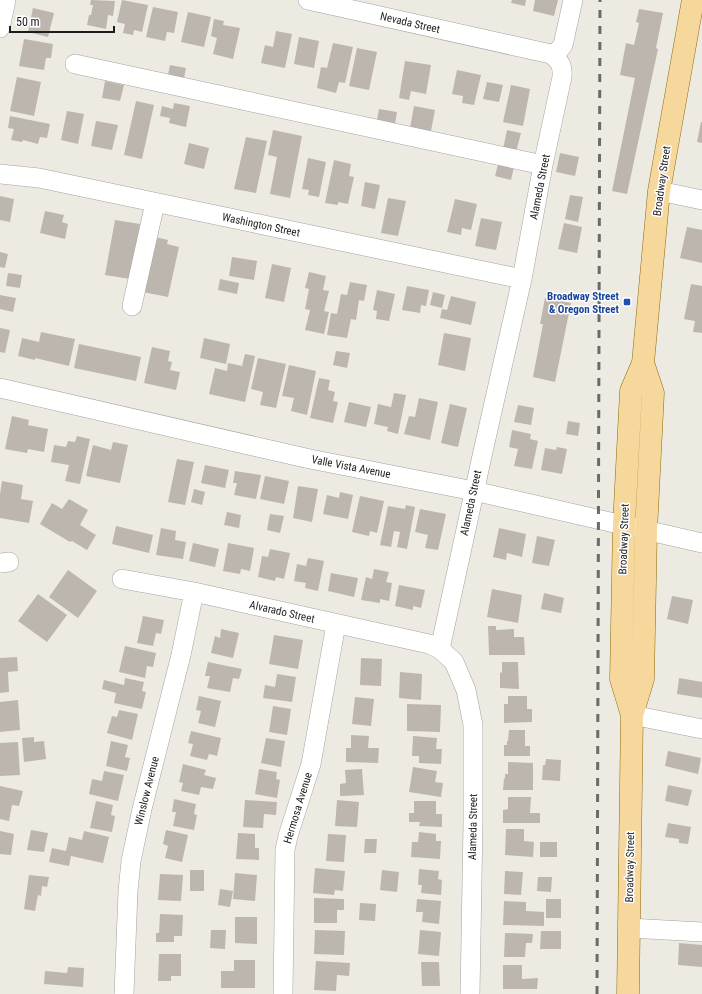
<svg xmlns="http://www.w3.org/2000/svg" width="702" height="994" viewBox="0 0 702 994" font-family="'Roboto Condensed',sans-serif">
<style>
.building{fill:#bdb6af}
.lines{fill:none;stroke-linecap:round;stroke-linejoin:round}
.minor-casing{stroke:#a3a3a3;stroke-width:20}
.major-casing{stroke:#8c6b08;stroke-width:23}
.minor{stroke:#fff;stroke-width:19}
.major{stroke:#f6d89d;stroke-width:22}
.rail{stroke:#6a6a6a;stroke-width:3;stroke-dasharray:8 8;stroke-linecap:butt}
.transit-dot{fill:#1a4fb4;stroke:#fff;stroke-width:1.5}
.labels{text-anchor:middle;dominant-baseline:central;stroke-width:3;stroke-linejoin:round;paint-order:stroke}
.street-label{font-size:11px;fill:#1c1c1c;stroke:#fff}
.transit-label{font-size:11px;font-weight:bold;fill:#164399;stroke:#fff;text-anchor:end}
</style>
<rect width="100%" height="100%" fill="#edeae2"/>
<path class="building" d="M91 0 115 1 113 16 108 15 106 29 87 25 89 15H91L93 5H90Z
M122 0 148 5 142 32 134 30 133 35 123 33 125 24 117 22Z
M512 0H526L525 6 511 3Z
M535 0H558L554 16 533 11Z
M153 7 178 12 174 33 167 32 165 41 146 37Z
M33 8 54 13 48 37 28 32Z
M639 9 663 13 656 48 658 49 627 194 612 191 635 78 620 75 626 43 634 45 639 23 636 22Z
M188 12 211 17 204 47 181 42Z
M214 19 224 21 223 25 240 28 233 59 213 54 217 38 211 36Z
M276 31 292 34 285 68 261 63 265 45 273 47Z
M299 37 319 41 314 68 294 64Z
M24 39 53 44 51 58H46L44 70 19 66Z
M333 43 353 47 345 83 339 82 336 93 317 88 321 67 327 68Z
M357 48 377 52 369 90 349 86Z
M405 61 431 65 426 94 411 91 409 100 399 98Z
M170 65 186 68 183 83 167 80Z
M457 70 481 75 474 105 462 103 463 96 452 94Z
M17 77 41 82 34 116 10 111Z
M105 81 124 85 120 101 102 98Z
M487 82 503 85 499 102 483 99Z
M511 85 530 89 523 126 503 122Z
M136 101 154 105 142 159 124 155Z
M174 103 190 106 186 127 169 123 170 118 160 116 162 106 173 109Z
M414 106 435 110 431 131 410 128Z
M379 109 397 112 395 124 377 120Z
M67 111 84 114 78 144 61 140Z
M10 116 50 124 47 138 40 137 38 144 23 140 22 142 11 140 14 129 8 128Z
M96 121 118 125 112 150 91 146Z
M701 122H702V143L697 142Z
M273 130 302 136 290 198 270 194 277 157 268 155Z
M507 130 521 133 516 152 503 149Z
M246 137 267 141 256 193 234 189Z
M189 143 209 148 204 169 184 164Z
M560 153 579 157 575 176 556 172Z
M308 158 326 162 319 197 308 195 309 190 302 189Z
M334 160 351 164 349 176 354 177 348 204 338 202V205L325 203Z
M498 164 514 167 511 180 495 176Z
M365 182 380 185 375 209 361 206Z
M570 195 583 197 578 222 565 219Z
M0 196 14 199 10 222 0 220Z
M388 198 406 201 398 236 381 233Z
M455 199 477 204 471 230 462 228 461 235 447 232Z
M45 211 64 215 62 222 68 224 65 239 40 233Z
M481 218 502 222 496 250 475 246Z
M115 220 140 224 130 279 105 275Z
M564 223 582 227 577 253 558 249Z
M687 227 702 230V263L680 258Z
M155 237 168 240 167 244 179 247 168 297 143 292Z
M0 252 8 254 5 268 0 267Z
M232 257 257 261 254 280 229 276Z
M272 264 291 268 284 302 265 298Z
M309 272 326 276 323 290 329 291 324 311 329 312 324 334 305 330 310 310 305 309 309 289 305 288Z
M8 273 22 275 20 288 6 286Z
M220 279 239 283 237 294 218 290Z
M350 282 367 285 364 301 359 300 356 320 351 319 347 338 327 335 331 313 337 314 341 294 347 295Z
M691 284 702 286V333L693 332 695 321 684 319Z
M407 286 429 290 426 306 421 305 420 313 402 310Z
M377 290 395 294 389 321 376 319 377 311 373 310Z
M433 292 445 295 442 308 430 305Z
M0 295 16 298 13 312 0 309Z
M451 296 476 302 471 325 440 318 442 309 447 310Z
M545 298 571 303 555 382 533 377 543 324H540Z
M0 328 10 330 5 353 0 352Z
M41 332 75 339 69 366 35 358V360L18 356 22 338 39 342Z
M444 333 471 338 465 371 438 365Z
M204 338 230 344 226 364 200 358Z
M79 344 141 357 136 381 74 368Z
M152 347 170 351 168 361 172 362 170 370 180 372 176 390 144 383Z
M336 351 350 353 347 368 333 365Z
M245 354 255 356 245 402 209 394 215 368 227 371 228 363 242 366Z
M258 358 286 364 276 408 260 405 263 392 251 389Z
M289 365 316 371 307 415 291 411 294 398 282 396Z
M319 378 330 380 328 390 335 392 333 401 338 402 333 423 310 418Z
M394 393 406 395 398 434 387 431 388 427 374 424 378 404 391 407Z
M419 398 438 402 430 440 404 434 409 416 415 417Z
M349 402 371 407 366 427 344 422Z
M450 404 467 408 458 447 441 443Z
M518 405 534 408 531 425 514 422Z
M12 416 29 420 28 425 48 429 44 452 28 449 27 453 5 449Z
M568 421 580 423 578 436 566 434Z
M512 430 531 434 530 439 538 441 532 469 514 466 518 449 509 447Z
M77 436 90 439 80 484 65 481 69 465 51 462 54 445 66 447 68 441 75 442Z
M113 442 128 445 120 483 86 476 93 445 111 450Z
M557 447 567 449 562 474 541 470 545 448 556 450Z
M177 459 194 462 185 505 168 502Z
M205 465 229 470 225 488 201 483Z
M235 471 261 475 256 499 234 495 237 483H233Z
M265 476 289 481 284 504 260 499Z
M2 481 23 485 21 499 33 501 29 523 0 518V494Z
M298 486 318 489 312 522 293 518Z
M194 489 205 492 202 505 191 502Z
M340 492 353 495 348 519 323 514 327 495 339 498Z
M360 496 384 501 377 533 370 531 369 536 352 532Z
M69 499 88 510 80 525 96 535 87 550 72 541 70 542 40 524 52 503 62 509Z
M406 505 415 507 407 549 397 547 400 532 394 531 391 547 380 545 388 506 405 509Z
M420 509 446 514 438 550 425 548 428 535 415 532Z
M227 512 241 515 239 528 224 525Z
M270 514 284 516 280 533 267 530Z
M116 526 153 535 149 553 112 544Z
M161 528 176 531 175 540 186 542 183 559 156 555Z
M499 528 526 534 522 557 507 553 506 560 493 557Z
M537 536 555 540 549 566 532 563Z
M193 543 219 549 215 567 189 561Z
M228 543 254 548 250 571 241 569 240 574 223 571Z
M270 549 290 553 284 579 276 577 275 581 258 577 262 556 268 557Z
M308 558 324 561 318 591 305 588 306 583 294 581 297 564 306 566Z
M374 569 389 572 386 582 392 583 389 601 380 599V603L361 600 366 577 372 579Z
M68 570 97 591 78 618 49 597Z
M331 573 358 578 354 597 328 591Z
M399 585 425 590 421 608 413 606V610L395 606Z
M492 589 522 595 518 623 487 617Z
M544 593 564 598 561 613 541 609Z
M38 594 67 615 47 642 18 621Z
M672 596 693 600 688 624 667 619Z
M143 616 164 620 161 634 156 633 153 646 137 643Z
M488 626H496V630L514 629V637H524L525 655H489Z
M221 629 239 633 233 658 211 653 215 636 220 638Z
M274 635 303 640 298 669 269 664Z
M125 646 156 653 153 667 147 666 145 678 119 672Z
M17 657 18 671 8 672 9 692 0 693V658Z
M361 658 382 659 381 686 360 685Z
M208 662 242 669 239 679 233 678 230 692 207 688 210 676H205Z
M502 662H518L519 689 500 688V672L502 673Z
M400 672 422 674 421 700 399 698Z
M277 674 296 677 292 702 263 698 265 685 275 687Z
M125 678 144 682 142 691 146 692 142 709 114 703 116 693 102 689 104 680 124 685Z
M679 678 702 682V698L677 694Z
M199 696 221 701 215 727 198 723 201 711 196 710Z
M508 696H527V709H532V722L504 723V704H508Z
M355 697 374 699 371 726 352 724Z
M18 700 20 730 0 732V702Z
M407 704 441 705 440 732 407 731Z
M273 706 291 709 287 735 269 732Z
M119 710 138 714 132 740 107 733 112 716 117 717Z
M509 730H525V746H530V756H504V745H507V741H508Z
M191 731 221 738 217 756 209 754 207 760 190 756 193 744 188 743Z
M351 735 369 736 368 748H379L378 763 346 762V748H351Z
M413 736 437 738 436 749H442L441 764 419 763V756H412Z
M34 737V742L44 741 46 759 24 762 22 738Z
M266 738 285 741 281 767 261 763Z
M111 741 128 745 125 757 130 758 127 771 106 766Z
M18 742 20 775 0 776V743Z
M668 751 701 758 698 774 665 766Z
M546 759 561 760 560 781 542 780 543 765H545Z
M508 762 533 763V790H503L504 779 505 778V774H508Z
M183 764 206 770 204 775 216 778 213 789 201 787 199 795 181 791 183 783 179 782Z
M413 767 437 771 435 782 443 783 441 797 409 792Z
M259 769 277 772 276 779 280 780 277 798 255 794Z
M362 769 364 795 340 796V784L346 783 345 770Z
M104 771 124 775 118 801 89 794 92 779 102 781Z
M668 785 692 790 688 806 665 801Z
M0 786 23 791 19 806 12 805 9 821 0 819Z
M508 797H531L530 813H540V823H503V810L508 809Z
M174 799 196 804 194 814 197 815 194 830 173 826 176 812H172Z
M245 800 277 802 276 815 264 814 263 828 243 827Z
M337 800 359 802 357 827 335 826Z
M96 801 113 805 111 815 115 816 112 832 90 828Z
M414 801H436V814H442V827L419 826 420 822H409V813H414Z
M668 823 691 827 688 844 679 843V839L665 837Z
M506 829H524V841L534 842 533 857 505 855Z
M31 830 48 833 44 852 27 850Z
M166 830 188 835 182 862 165 858 168 846 163 844Z
M0 831 14 834 11 855 0 854Z
M84 831 109 837 103 863 71 856 69 866 49 862 52 848 66 851 69 837 82 840Z
M419 832 436 834V841H441L440 859 411 857 412 842H418Z
M238 833 255 834V848H259V860L236 859Z
M328 834 346 835 344 862 326 861Z
M365 839H377L376 853H364Z
M540 842H557V857H540Z
M315 868 345 871 343 891 335 890 334 895 313 893Z
M419 869 439 871 438 879 442 880 441 895 421 893 422 885H418Z
M190 870H204V891H190Z
M382 870 399 872 397 892 380 890Z
M505 871 523 872 521 895 504 894Z
M235 873 257 875 255 901 233 899Z
M160 874 183 875 181 901 158 900Z
M29 875 49 877 47 887 42 886 41 896 38 895 35 911 24 909Z
M538 877H552L551 892 537 891Z
M220 889 233 891 230 907 218 905Z
M314 898 344 899V910H337V923H314Z
M417 899 441 901 439 924 422 922 423 912H416Z
M546 899H561V918H546Z
M504 901 526 902V911L544 912V926L503 925Z
M360 903 376 904 375 921 359 920Z
M160 914 183 915 182 936H174V942H156V933H159Z
M235 917H257V944L235 943Z
M211 930H226L225 949 210 948Z
M315 930 345 931 344 955 314 954Z
M420 930 441 932 439 956 418 954Z
M541 931H561V949H540Z
M505 933 533 934 532 943H526L525 957H504Z
M679 943 702 945V967L678 965Z
M159 954H181V976H171V981H158Z
M234 960H255V988H221V971H234Z
M316 961 350 963 349 976 337 975 336 991 314 990Z
M421 962H439L440 986H422Z
M503 965H522V979L538 978 537 989H503Z
M68 967 84 968 83 987 44 984 45 971 67 973Z"/>
<g class="lines">
<g class="minor-casing">
<path id="minor" d="M308 0 551 54C560 61 563 66 562 77L543 165 522 279 482 456 440 649
M0 28 6 0
M554 56 563 45 573 0
M75 64 543 165
M0 174 39 178 522 279
M659 191 702 200
M132 306 155 203
M0 388 310 459 474 491 702 543
M0 563 9 562
M122 579 194 592 429 644 440 649 454 662 466 690 473 725V824L470 994
M632 715 702 729
M629 928 702 932
M124 994 128 891 131 861 142 809 181 655 194 592
M283 994 285 850 288 836 311 764 336 624"/>
</g>
<g class="major-casing">
<path id="major" d="M632 715 621 679 624 525 631 391 643 363 659 191 693 0
M628 994 632 715 643 679 646 531 653 393 643 363"/>
</g>
<use href="#minor" class="minor"/>
<use href="#major" class="major"/>
<path class="rail" d="M597 994 600 0"/>
</g>
<rect class="transit-dot" x="623" y="298" width="8" height="8" rx="2"/>
<g class="labels">
<g class="street-label">
<text transform="translate(410 23) rotate(13)">Nevada Street</text>
<text transform="translate(662 181) rotate(-82)">Broadway Street</text>
<text transform="translate(540 187) rotate(-79)">Alameda Street</text>
<text transform="translate(261 225) rotate(12)">Washington Street</text>
<text transform="translate(351 467) rotate(11)">Valle Vista Avenue</text>
<text transform="translate(471 503) rotate(-78)">Alameda Street</text>
<text transform="translate(624 539) rotate(-88)">Broadway Street</text>
<text transform="translate(282 612) rotate(13)">Alvarado Street</text>
<text transform="translate(147 791) rotate(-76)">Winslow Avenue</text>
<text transform="translate(298 808) rotate(-73)">Hermosa Avenue</text>
<text transform="translate(473 827) rotate(-89)">Alameda Street</text>
<text transform="translate(630 867) rotate(-89)">Broadway Street</text>
</g>
<g class="transit-label">
<text x="619" y="296">Broadway Street<tspan x="619" dy="13">&amp; Oregon Street</tspan></text>
</g>
</g>
<path d="M10 26v6h104v-6" fill="none" stroke="#1c1c1c" stroke-width="2"/>
<text x="16" y="26" font-size="12" fill="#1c1c1c" stroke="#ffffff" stroke-width="3" paint-order="stroke">50 m</text>
</svg>
